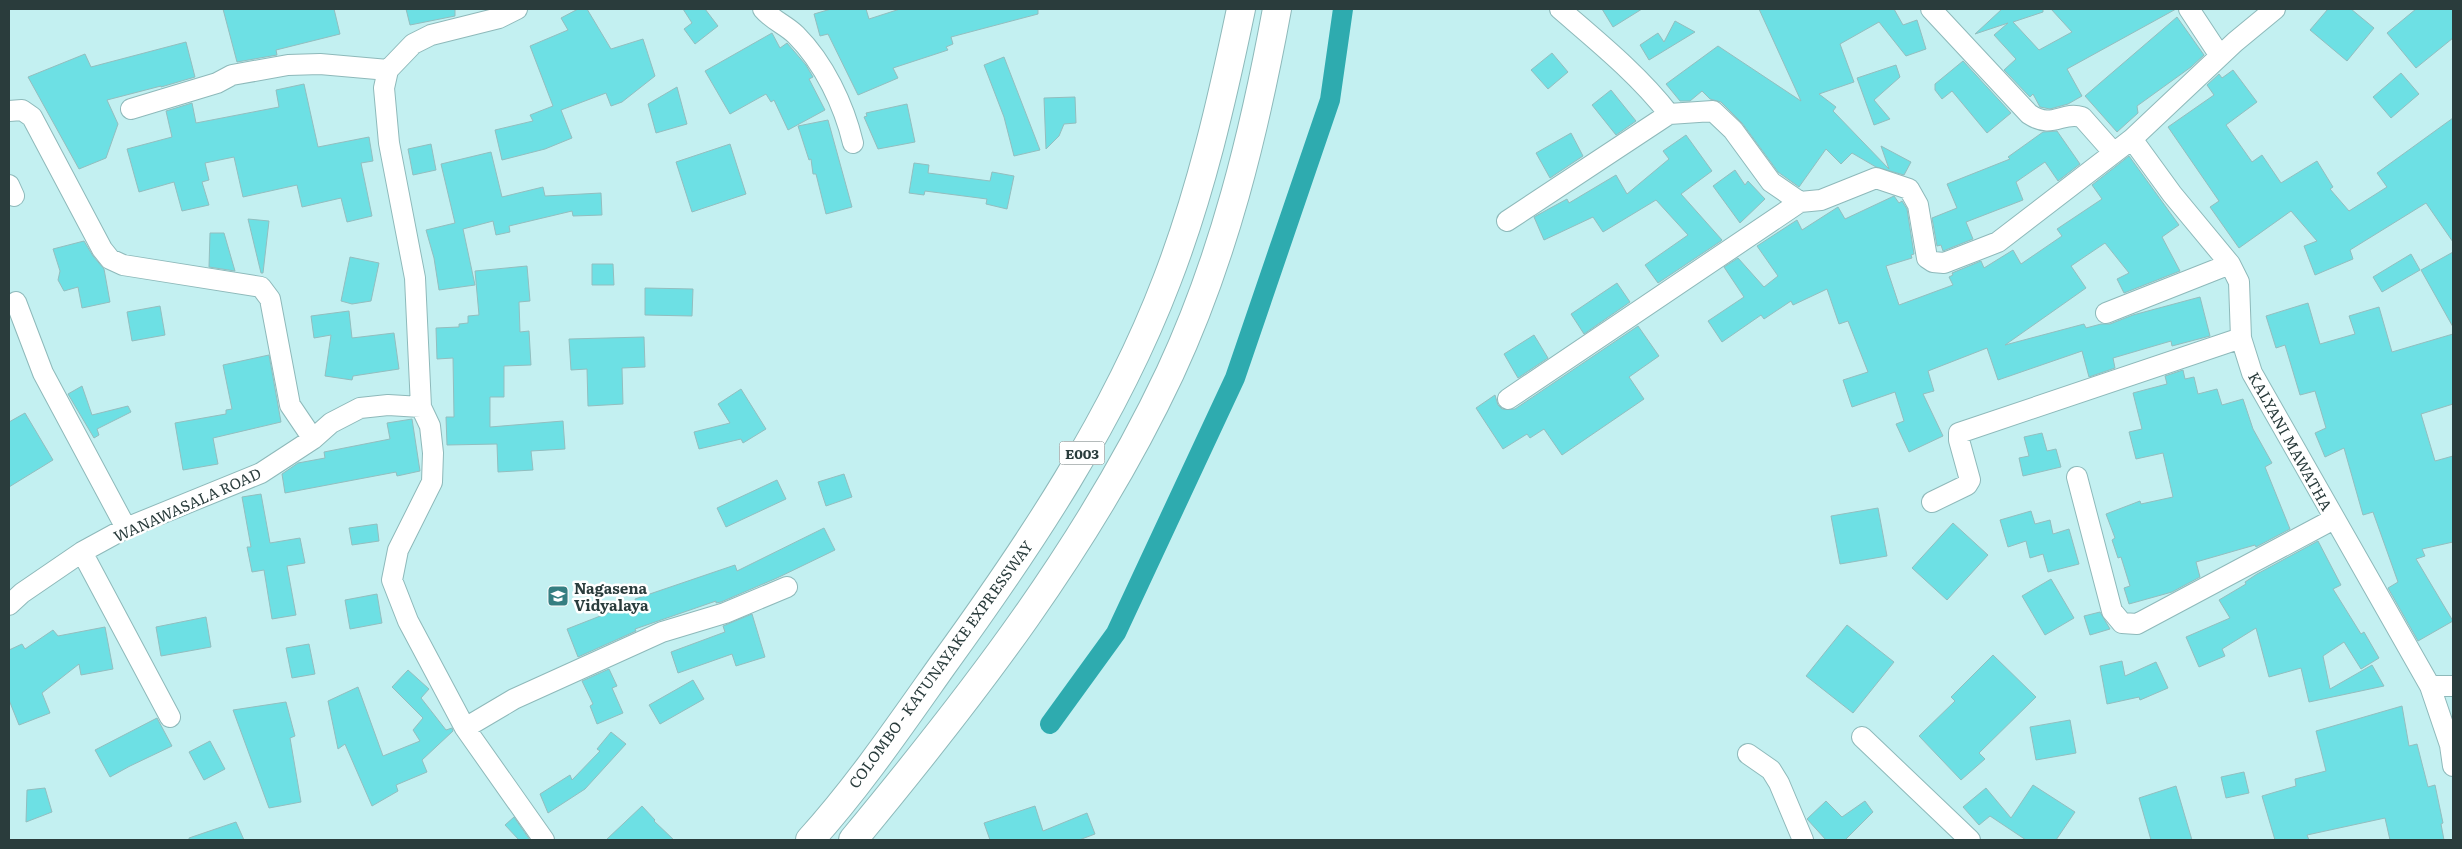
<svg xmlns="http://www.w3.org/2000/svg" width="2462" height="849" viewBox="0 0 2462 849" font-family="Literata,serif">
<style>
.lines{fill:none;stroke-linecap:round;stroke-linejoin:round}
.canal{stroke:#2eabaf;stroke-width:20}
.building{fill:#6de0e4;stroke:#93bebf}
.minor-casing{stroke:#8eb9ba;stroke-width:22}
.highway-casing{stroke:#8eb9ba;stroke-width:30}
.minor{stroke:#fff;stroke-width:20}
.highway{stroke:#fff;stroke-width:28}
.labels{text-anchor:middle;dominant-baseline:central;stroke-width:5;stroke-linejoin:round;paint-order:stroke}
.shield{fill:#fff;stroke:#6a7676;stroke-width:1}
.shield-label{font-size:14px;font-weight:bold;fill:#2a3c3c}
.street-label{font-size:15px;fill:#2a3c3c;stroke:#fff}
.poi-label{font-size:15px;font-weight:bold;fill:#2a3c3c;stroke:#fff;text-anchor:start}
</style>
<rect width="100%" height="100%" fill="#c3f0f1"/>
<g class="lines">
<path class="canal" d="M1050 724 1116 633 1235 378 1330 100 1343 9"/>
</g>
<path class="building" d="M223 9H334L340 34 276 50 277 55 237 62Z
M406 9H455V16L410 25Z
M578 9H587L611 49 643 39 655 76 622 102 611 106 606 93 561 110 572 138 545 149 502 160 495 130 533 121 530 115 553 106 530 46 568 30 561 18Z
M683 9H705L718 26 695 44 684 29 692 23Z
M831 9H866L869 19 900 9H1038V14L951 37 953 44 946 47 948 50 893 68 898 78 858 95 828 34 820 36 814 14Z
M1602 9H1642L1613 27Z
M1759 9H1894L1903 25 1917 20 1926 49 1906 56 1879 22 1840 44 1854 82 1819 94 1836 107 1833 111 1889 169 1881 146 1911 162 1904 175 1876 167 1852 153 1841 164 1826 149 1799 187 1778 172 1742 123 1721 102 1710 99 1702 91 1690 101H1680L1666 84 1718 46 1801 101Z
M2002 9H2043V12L2013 22 2039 50 2072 32 2051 9H2176L2067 69 2082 96 2068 104 2050 109 2040 107 2033 94 2030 97 2004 70 2016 59 1994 35 2008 23 1975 34Z
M2328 9H2351L2374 28 2347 61 2310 30Z
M2416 9H2453V38L2416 68 2387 33Z
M2177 17 2204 55 2191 67 2137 106 2138 113 2117 132 2085 96Z
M1675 21 1695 32 1649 60 1640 45 1658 33 1664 42Z
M772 33 780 48 787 43 806 65 813 77 809 79 825 110 788 130 774 100 771 102 766 94 730 114 705 71Z
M186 42 195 77 161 87V86L107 100 118 124 106 158 79 169 28 77 85 54 91 67Z
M1552 53 1568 72 1548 89 1531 70Z
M1004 57 1040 150 1014 156 1004 117 984 65Z
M1963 61 2011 113 1987 133 1952 91 1942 99 1935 90V84Z
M1896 65 1900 77 1874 100 1890 119 1874 125 1857 78Z
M2233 70 2257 102 2226 125 2252 162 2262 155 2281 183 2317 161 2333 187 2330 189 2349 211 2387 187 2377 173 2453 118V242L2426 203 2350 250 2353 259 2315 275 2304 246 2317 241 2291 211 2239 248 2210 207 2219 201 2168 127 2214 95 2207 85 2219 74 2222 78Z
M2401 73 2419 94 2391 118 2373 97Z
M304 84 318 147 369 137 373 161 361 163 372 216 347 222 341 198 302 207 297 185 243 197 234 157 205 163 209 180 202 182 209 205 182 211 174 182 139 192 127 149 172 137 166 111 192 103 196 123 279 107 276 90Z
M677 87 687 124 656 133 648 104Z
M1611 90 1636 121 1616 135 1592 105Z
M1075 97 1076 123 1064 124 1059 136 1046 149 1044 98Z
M907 104 915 142 878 149 864 117 867 116 866 113Z
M828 120 852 207 826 214 816 174H813L811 159 809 160 798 126Z
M2057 131 2080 164 2058 181 2045 162 2016 182 2023 200 1966 222 1973 239 1943 251 1941 245 1937 246 1932 218 1957 208 1947 184 2010 159 2008 157 2043 132Z
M1571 133 1583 156 1550 178 1536 153Z
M1686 135 1712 171 1681 194 1722 240 1721 241 1658 283 1645 265 1688 235 1656 200 1603 232 1593 217 1544 240 1534 217 1567 199 1569 203 1616 175 1627 194 1669 159 1663 151Z
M431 144 436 170 413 175 408 149Z
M730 144 746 194 692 212 676 162Z
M491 152 502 197 543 187 545 196 601 193 602 215 573 216 572 211 509 226 510 232 496 235 493 221 463 229 475 285 439 290 434 258 426 230 455 223 441 164Z
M2129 156 2179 225 2162 237 2180 271 2124 293 2117 279 2129 273 2105 243 2071 266 2086 288 2005 345 2084 324 2086 328 2101 324H2110L2133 315 2200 297 2210 336 2172 346 2171 341 2113 358 2115 368 2089 377 2082 351 1998 380 1987 348 1928 371 1934 391 1923 394 1943 436 1909 452 1896 424 1904 421 1895 392 1852 407 1843 380 1868 372 1848 321 1839 324 1827 289 1793 305 1791 301 1764 319 1761 315 1722 342 1708 321 1744 297 1724 267 1738 258 1764 287 1778 276 1757 246 1797 220 1802 230 1838 207 1845 219 1894 196 1899 203 1902 201 1907 209 1914 254 1911 255 1912 258 1886 266 1899 305 1953 285 1949 277 1953 275 1952 273 1981 261 1984 268 2013 250 2021 264 2062 236 2057 229 2102 199 2092 185Z
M914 163 929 165 928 173 990 181 992 172 1014 176 1007 209 986 204 987 199 925 191 924 195 909 193Z
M1735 170 1745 185 1748 181 1765 199 1740 223 1713 186Z
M248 219 269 221 263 273H261Z
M210 233H224L235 271 209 267Z
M84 241 93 256 104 269 110 302 82 308 78 287 64 291 58 280 60 271 53 249Z
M2453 252V327L2421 270Z
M2411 254 2420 270 2382 292 2373 277Z
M350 257 379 263 371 301 352 304 341 301Z
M592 264H613L614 285H592Z
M527 266 530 301 519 302 520 332 529 331 531 365 504 366V397H490V427L563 421 565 449 531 451 533 470 498 472 497 444 447 445 446 417H454L453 358 437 359 436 328 459 327V324L468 323V316L479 315 475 271Z
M1617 283 1630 302 1584 334 1571 314Z
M645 288 693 289 692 316 645 315Z
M2308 303 2320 344 2355 334 2349 316 2379 307 2392 352 2453 334V404L2421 414 2435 461 2453 456V542L2422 549 2425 556 2416 559 2453 621 2418 641 2388 588 2398 582 2373 512 2363 515 2344 448 2325 457 2315 433 2326 428 2315 391 2300 395 2285 345 2276 348 2266 316Z
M160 306 165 335 132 341 127 312Z
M349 311 352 338 394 333 399 369 353 376 352 380 325 376 331 335 314 338 311 316Z
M1638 326 1659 356 1629 377 1644 399 1562 455 1544 429 1530 438 1527 434 1503 449 1476 408 1495 395 1498 405 1502 409H1515Z
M1534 335 1548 358 1518 378 1504 354Z
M644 337 645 367 622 368 623 404 588 406 587 369 571 370 569 339Z
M269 355 281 422 213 438 218 464 183 470 175 423 226 414V410L232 409 223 365Z
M2183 370 2185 379 2194 377 2198 394 2217 389 2222 405 2243 399 2253 429 2272 463 2265 467 2290 529 2256 547 2255 545 2196 562 2200 577 2172 592 2129 604 2124 588 2130 586 2121 557 2118 558 2112 540 2115 538 2106 514 2140 501 2141 504 2173 497 2163 453 2136 459 2129 432 2142 429 2133 393 2167 384 2165 376Z
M82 386 92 415 128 406 131 412 97 429 99 435 94 438 68 394Z
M741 389 766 429 743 443 741 439 699 449 694 432 730 423 718 404Z
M25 413 53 460 9 487V422Z
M412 419 420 471 397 476 396 472 285 493 282 474 298 463 325 458 324 452 390 439 387 423Z
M2042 433 2047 451 2056 449 2061 467 2023 476 2019 458 2029 456 2024 437Z
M844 474 852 497 826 506 818 482Z
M777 480 786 499 726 527 717 508Z
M261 494 270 543 300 538 305 563 287 566 296 615 272 619 264 570 252 572 247 547H251L242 497Z
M1878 508 1887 556 1840 564 1831 516Z
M2031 511 2035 524 2050 520 2053 534 2069 529 2079 564 2048 572 2043 554 2030 558 2026 541 2008 547 2000 520Z
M1953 523 1988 555 1947 600 1912 568Z
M377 524 379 541 352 545 349 528Z
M824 528 835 550 777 578 721 602 716 603V601L635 629 636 631 578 657 567 629 636 602 635 599 735 565 737 571Z
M2318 541 2341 585 2333 589 2361 634 2364 632 2379 658 2361 669 2344 642 2323 656 2330 689 2372 665 2384 686 2309 702 2301 668 2269 677 2256 628 2222 649 2225 656 2199 667 2186 637 2230 618 2219 600 2246 584 2245 582 2257 574Z
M2051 579 2074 618 2045 635 2022 596Z
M377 594 382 623 350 629 345 600Z
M2100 612 2110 629 2090 635 2084 616Z
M752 614 765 657 736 666 732 654 678 673 671 652 725 632 723 626Z
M206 617 211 647 161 656 156 627Z
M1847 625 1894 662 1853 713 1806 676Z
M105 627 113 669 81 675 79 664 42 693 50 713 19 725 9 700V650L22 644 25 649 53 630 58 636Z
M309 644 315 674 292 678 286 648Z
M1993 655 2036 697 1979 753 1985 759 1961 780 1919 736 1955 701 1951 697Z
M2122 661 2125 676 2156 662 2168 688 2140 700 2139 697 2107 704 2100 666Z
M609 669 617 686 612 688 623 713 597 724 590 706 593 704 582 681Z
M408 670 429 689 421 698 446 730 452 728 453 731 422 760 427 772 396 785 398 791 372 806 345 744 338 749 328 701 358 687 383 756 420 741 413 730 423 718 392 687Z
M693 680 704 699 660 724 649 705Z
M286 702 295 736 290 738 301 802 269 808 233 710Z
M2402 706 2409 746 2417 744 2428 787 2435 785 2443 823 2441 824 2444 840H2390L2385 818 2307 835 2309 840H2275L2262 796 2296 786 2295 779 2326 771 2316 731Z
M157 718 172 746 130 766 110 777 95 750Z
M2070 720 2076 753 2036 760 2030 727Z
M611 732 626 744 585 789 548 813 540 794 570 775 572 780 600 751 597 749Z
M210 741 225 769 204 780 189 752Z
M2244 772 2249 793 2226 798 2221 777Z
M2033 785 2075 812 2056 840H2026L1990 816 1979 825 1963 807 1986 788 2011 818Z
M2176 786 2192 840H2151L2139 798Z
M45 788 52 812 26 822 27 790Z
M1826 801 1842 817 1865 801 1873 812 1845 840H1826L1807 819Z
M642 806 655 820 654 821 674 840H606Z
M1035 806 1043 831 1087 813 1095 834 1079 840H990L984 823Z
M514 817 530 840H519L505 825Z
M236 822 244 840H189V838Z"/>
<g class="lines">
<g class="minor-casing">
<path id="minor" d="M763 9C772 20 786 25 796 35 824 63 844 105 853 143
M1560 9C1597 41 1639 75 1669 114L1713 111 1733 130 1771 182 1800 202 1821 200 1876 178 1909 189 1918 205 1927 258 1933 262 1944 263 1998 242 2132 139
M1931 9 2029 114C2053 130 2061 111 2082 117L2113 152
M2189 9 2220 56
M2275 9 2235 42 2132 139 2172 194 2230 264 2239 282 2241 338 2252 373 2430 686 2450 745 2453 766
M131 109 217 83 232 75 288 65 320 64 388 70
M9 111 22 110 32 117 102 249 110 259 123 265 261 287 270 299 290 405 313 439
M9 185 14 196
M1507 221 1669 114
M16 302 43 373 126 528
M2106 313 2230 264
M1508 399 1800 202
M421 407 415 278 389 143 384 88 388 70 413 44 431 35 499 18 517 9
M2077 477 2112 611 2122 623 2137 624 2334 519
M1932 502 1967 485 1970 480 1959 440V433L2241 338
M82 552 170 717
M9 605 22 593 82 552 126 528 261 473 313 439 331 423 360 408 388 405 421 407 430 426 433 453 432 482 398 550 392 580 408 621 465 728 544 840
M2430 686H2453
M465 728 514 699 662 632 725 613 787 587
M1862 737 1970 840
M1748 754 1771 770 1779 783 1803 840"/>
</g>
<g class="highway-casing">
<path id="highway" d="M810 840C858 787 901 724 942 666 1029 546 1114 419 1167 280 1201 192 1222 100 1241 9
M853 840C973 695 1089 545 1170 373 1224 257 1254 134 1277 9"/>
</g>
<use href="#minor" class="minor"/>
<use href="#highway" class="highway"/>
</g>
<defs>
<g id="school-square" transform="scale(1.125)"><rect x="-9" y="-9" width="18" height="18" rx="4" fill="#357e81" stroke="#fff"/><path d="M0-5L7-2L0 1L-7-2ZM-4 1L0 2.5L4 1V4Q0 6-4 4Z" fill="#fff"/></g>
</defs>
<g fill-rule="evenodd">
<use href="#school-square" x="558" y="596"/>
</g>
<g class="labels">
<rect class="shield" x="1059.5" y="441.5" width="45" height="23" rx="4"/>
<g class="shield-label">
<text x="1082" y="453">E003</text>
</g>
<g class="street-label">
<text transform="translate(2291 441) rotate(61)">KALYANI MAWATHA</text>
<text transform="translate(187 504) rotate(-24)">WANAWASALA ROAD</text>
<text transform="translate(940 664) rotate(-54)">COLOMBO - KATUNAYAKE EXPRESSWAY</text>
</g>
<g class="poi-label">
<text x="574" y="587">Nagasena<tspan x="574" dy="17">Vidyalaya</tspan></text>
</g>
</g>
<rect width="2462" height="849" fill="none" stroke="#2a3c3c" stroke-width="20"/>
</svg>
